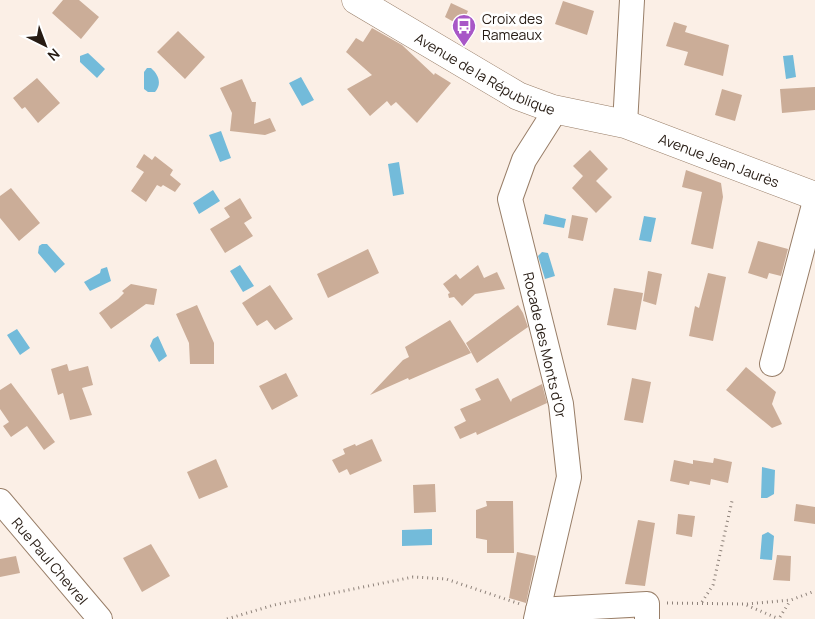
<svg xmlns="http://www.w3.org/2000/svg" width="815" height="619" viewBox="0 0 815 619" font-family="Manrope,sans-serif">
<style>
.water{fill:#73bbda}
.building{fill:#cbad98}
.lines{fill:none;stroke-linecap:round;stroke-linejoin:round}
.minor-casing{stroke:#987e68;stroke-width:26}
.major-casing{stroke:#987e68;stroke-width:29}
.path{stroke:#8d8179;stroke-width:3;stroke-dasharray:1 4;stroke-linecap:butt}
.minor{stroke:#fff;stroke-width:24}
.major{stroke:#fff;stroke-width:28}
.labels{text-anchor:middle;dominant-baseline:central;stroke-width:5;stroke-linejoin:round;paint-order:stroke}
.poi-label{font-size:14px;fill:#261b13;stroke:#fff;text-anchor:start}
.street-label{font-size:14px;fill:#261b13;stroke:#fff}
</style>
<rect width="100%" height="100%" fill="#fbefe6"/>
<path class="water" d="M88 53 105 69 97 78 80 62V56Z
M793 55 796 77 786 79 783 56Z
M147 68H151C159 75 162 84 155 92H148L144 89V72Z
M301 77 314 100 302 106 289 83Z
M221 131 231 158 220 162 209 135Z
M399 162 404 194 393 196 388 164Z
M213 190 220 201 199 214 193 203Z
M545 214 566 219 564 228 543 224Z
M644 216 656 218 651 242 639 240Z
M42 244H47L65 264 55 273 38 253 39 246Z
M542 252 548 253 555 276 545 279 538 256Z
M240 265 254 286 243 292 230 271Z
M107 267 111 281 90 291 84 282 100 273 101 269Z
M17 329 30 348 20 355 7 335Z
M158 336 167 356 159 362 150 346 153 339Z
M762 467 775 470 774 494 767 498H761Z
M432 529V545L402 546V530Z
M768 532 774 536 772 560 760 559 762 535Z"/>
<path class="building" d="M63 0H79L99 17 81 39 52 13Z
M563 1 594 11 587 35 555 24Z
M451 3 468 11 461 26 445 17Z
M674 22 687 26 685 32 729 45 723 76 684 65 688 52 666 46Z
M372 28 402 45 434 75 435 73 451 83 417 123 396 102 391 106 387 101 370 116 347 89 372 75 346 52 356 38 363 42Z
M178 31 205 57 185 79 157 52Z
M37 78 60 103 38 123 25 107 22 109 13 98Z
M242 79 252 102H256L254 124 270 118 276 131 265 135 230 131 232 113 220 88Z
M815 87V110L782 113 780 89Z
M722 89 742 95 735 121 715 115Z
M590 150 608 169 596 181 612 197 596 213 572 188 583 176 573 166Z
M144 154 152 160 155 156 173 170 170 175 181 184 175 192 163 185 161 187 157 185 146 202 131 191 144 172 136 167Z
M686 170 721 183 723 197 713 249 691 244 702 192 682 187Z
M11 188 40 223 19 241 0 218V196Z
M240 198 252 218 244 223 253 236 225 253 210 229 230 217 224 208Z
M572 215 588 218 583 241 568 238Z
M758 241 788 249 781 276 769 273 767 279 748 273Z
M368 249 379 273 328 298 317 274Z
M478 265 484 278 497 272 505 289 475 294 462 306 454 297 449 298 448 294 450 293 443 284 456 274 460 279Z
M648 271 662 274 656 305 643 301Z
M708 273 726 277 713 341 689 336 695 306 699 308Z
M131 284 157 289 154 305 146 304 111 329 99 313 118 299 124 293 122 291Z
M270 285 293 319 275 330 267 320 257 326 242 303Z
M614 288 643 293 636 330 607 325Z
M197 305 214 343V364H190L189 343 176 314Z
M518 305 523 313 528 327 477 363 466 343Z
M450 320 471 353 409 380 408 378 370 395 403 360 409 357 405 347Z
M67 364 69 371 88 366 93 385 82 388 92 415 70 420 63 393 58 395 51 369Z
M746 367 776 392 772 404 782 424 772 428 726 390Z
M286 373 298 396 272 410 259 386Z
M498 378 511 402 512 399 542 384 547 403 477 435 476 432 460 439 454 427 466 421 460 409 481 400 475 389Z
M632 378 651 382 643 423 624 420Z
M11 383 55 442 44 450 27 426 11 437 3 426 9 422 0 409V390Z
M372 439 382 461 350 475 347 469 339 473 332 460 345 454 343 449 355 444 356 446Z
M714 458 732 462 728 483 711 479 710 485 690 481 689 485 670 481 674 460 693 464V460L713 463Z
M216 459 228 487 199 499 187 472Z
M435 484 436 512 414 513 413 485Z
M486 501H513L514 553H487V540L476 538V510L487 506Z
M796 504 815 507V524L794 521Z
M678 514 695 516 692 537 676 534Z
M638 520 655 523 645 586 625 584Z
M151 544 170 576 142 592 123 558Z
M517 552 536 556 526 603 509 598Z
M777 555 791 556 790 581 773 580Z
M16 556 20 573 0 577V559Z"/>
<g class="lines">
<g class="minor-casing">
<g id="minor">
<path d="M625 124 632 0"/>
<path d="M772 364 815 201"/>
<path id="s1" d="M0 501 100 619"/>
<path d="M538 610 647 604V619"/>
<path d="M536 619 569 477 561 404 510 199 524 160 550 119 553 109"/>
</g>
</g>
<g class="major-casing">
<g id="major">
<path id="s2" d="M356 0 518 96 553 109 625 124 815 196"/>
</g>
</g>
<path class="path" d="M702 602 713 585 732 501
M667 603 744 604 779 619
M747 604 791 600 815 591
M780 617 790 601
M227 619 274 605 413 577 446 579 520 604"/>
<use href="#minor" class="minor"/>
<use href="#major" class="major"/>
</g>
<defs>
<g id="bus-pin" transform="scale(1.25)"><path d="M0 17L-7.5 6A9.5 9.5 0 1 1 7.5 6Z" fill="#a857c7" stroke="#fff"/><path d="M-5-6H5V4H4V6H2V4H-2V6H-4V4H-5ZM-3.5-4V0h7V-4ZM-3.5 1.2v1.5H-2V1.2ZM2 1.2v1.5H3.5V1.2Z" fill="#fff"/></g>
</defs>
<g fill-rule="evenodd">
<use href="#bus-pin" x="464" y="26"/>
</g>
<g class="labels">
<g class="poi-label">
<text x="482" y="18">Croix des<tspan x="482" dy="16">Rameaux</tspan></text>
</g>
<g class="street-label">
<text stroke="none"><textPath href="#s2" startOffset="149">Avenue de la République</textPath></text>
<text stroke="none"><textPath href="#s2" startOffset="400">Avenue Jean Jaurès</textPath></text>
<text transform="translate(545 345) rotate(77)">Rocade des Monts d'Or</text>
<text stroke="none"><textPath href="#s1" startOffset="78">Rue Paul Chevrel</textPath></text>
</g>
</g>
<g transform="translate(45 45) rotate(138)" stroke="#ffffff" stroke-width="4" paint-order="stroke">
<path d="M0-4L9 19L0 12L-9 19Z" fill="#261b13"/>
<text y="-8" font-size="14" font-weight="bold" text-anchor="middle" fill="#261b13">N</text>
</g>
</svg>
